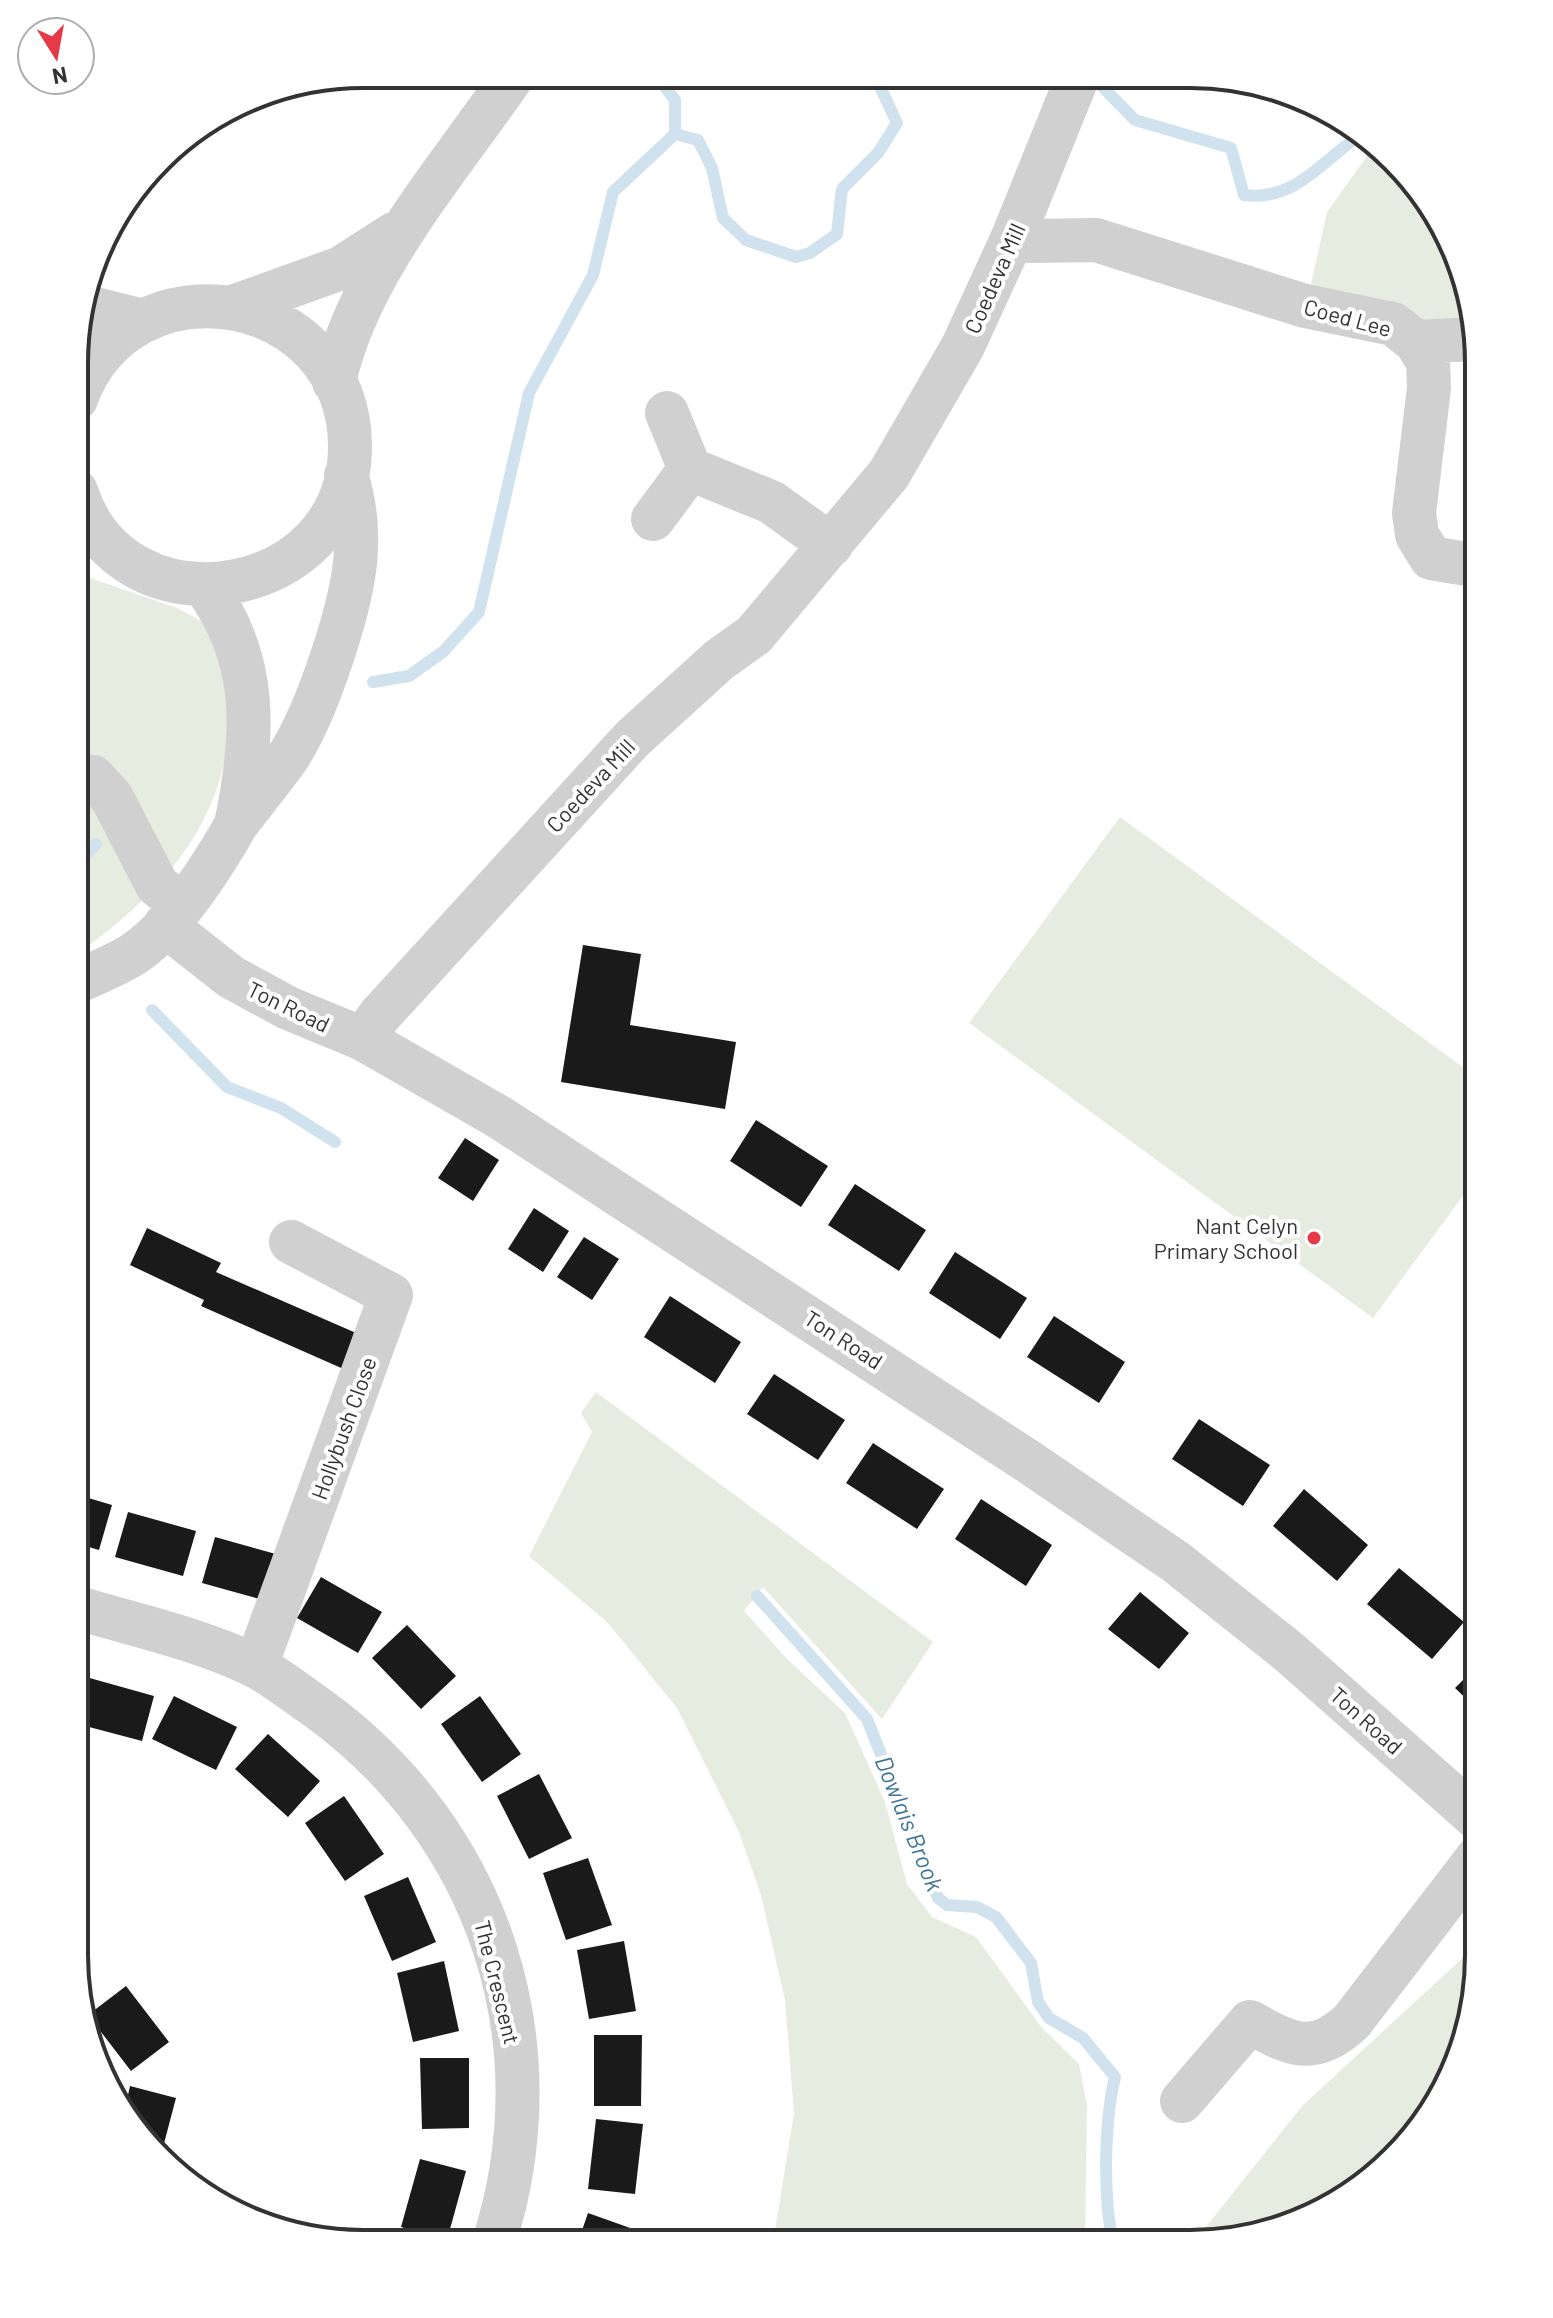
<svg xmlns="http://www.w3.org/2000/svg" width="1553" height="2318" viewBox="0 0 1553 2318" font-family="Barlow,sans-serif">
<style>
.green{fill:#e6ecdf}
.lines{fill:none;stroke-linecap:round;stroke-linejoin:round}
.stream{stroke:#cfe2ee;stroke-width:12}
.building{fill:#1a1a1a}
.minor{stroke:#d0d0d0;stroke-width:44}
.poi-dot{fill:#e63946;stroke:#fff;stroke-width:3}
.labels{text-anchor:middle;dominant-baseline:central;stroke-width:8;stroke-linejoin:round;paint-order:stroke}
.street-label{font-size:22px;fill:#333;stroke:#fff}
.poi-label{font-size:22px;fill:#333;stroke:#fff;text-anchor:end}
.water-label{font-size:24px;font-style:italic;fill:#3f7597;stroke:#fff}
.rim{fill:none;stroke:#333;stroke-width:4}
</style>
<rect width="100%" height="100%" fill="#fff"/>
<path class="green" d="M1375 145 1457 252 1472 329 1308 298 1327 212Z
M76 573 177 608 207 624C213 642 225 663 227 682 242 805 170 888 76 955Z
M1120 817 1479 1079V1174L1373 1318 969 1023Z
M596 1392 933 1642 882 1719 763 1587 744 1611 788 1660 845 1713 885 1802 907 1884 932 1917 976 1937 1042 2028 1079 2064 1087 2105 1085 2233 1079 2244 773 2243 794 2113 785 2000 761 1895 739 1832 677 1708 608 1623 529 1556 592 1432 581 1413Z
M1478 1944V1974L1457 2065 1419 2130 1301 2222 1193 2243 1303 2105Z"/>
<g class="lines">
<path class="stream" d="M1092 76 1135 120 1231 148 1244 195C1296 202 1323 159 1363 133
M675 134 698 140 712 168 723 218 746 240 796 257 810 253 837 234 842 189 878 153 897 123 875 76
M373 682 409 676 444 651 479 612 529 393 593 275 613 192 675 134V100L656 75
M76 864 96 844
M152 1010 227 1087 281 1108 335 1142
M757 1596 867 1719 938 1898 947 1905 977 1907 996 1917 1031 1963 1038 2002 1049 2018 1083 2038 1115 2077C1104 2124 1103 2197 1113 2244"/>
</g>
<path class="building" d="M583 945 641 954 630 1025 736 1042 725 1109 561 1082Z
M756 1120 828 1166 801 1207 730 1161Z
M465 1138 499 1160 473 1201 438 1178Z
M855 1184 926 1230 899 1271 828 1225Z
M534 1208 569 1231 543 1272 508 1249Z
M147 1228 221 1263 216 1272 363 1336 348 1371 201 1306 204 1300 130 1265Z
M584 1237 619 1259 592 1300 557 1277Z
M955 1252 1027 1298 1000 1339 929 1293Z
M670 1296 741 1342 715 1383 644 1337Z
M1054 1316 1125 1362 1099 1403 1027 1357Z
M774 1374 845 1420 818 1460 747 1414Z
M1199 1419 1270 1465 1243 1506 1172 1459Z
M873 1443 944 1489 917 1529 846 1483Z
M1304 1489 1368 1545 1337 1581 1273 1526Z
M75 1494 112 1505 99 1550 75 1543Z
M981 1499 1052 1545 1026 1586 955 1539Z
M128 1512 196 1531 183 1576 115 1557Z
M215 1537 283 1556 270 1602 202 1583Z
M1399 1568 1464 1622 1432 1659 1367 1604Z
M321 1577 382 1612 358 1653 297 1618Z
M1140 1592 1189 1633 1159 1669 1108 1629Z
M407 1625 456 1676 421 1709 372 1658Z
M1478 1665V1710L1455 1688Z
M86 1677 154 1696 142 1741 74 1723Z
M174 1696 237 1727 216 1770 152 1739Z
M480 1696 521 1754 482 1782 441 1724Z
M268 1734 320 1781 288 1817 235 1769Z
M539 1774 572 1838 529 1859 497 1796Z
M344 1796 384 1854 345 1881 305 1823Z
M588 1858 612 1925 566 1940 543 1873Z
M408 1877 436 1942 392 1961 364 1896Z
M624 1941 636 2011 589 2019 577 1950Z
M444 1961 459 2031 413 2042 397 1973Z
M126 1986 169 2042 131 2071 88 2015Z
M594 2035H642L641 2106H594Z
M420 2058H469V2128L422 2129Z
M130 2086 176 2098 162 2151 126 2104Z
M596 2119 643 2124 635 2194 588 2189Z
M420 2159 466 2171 447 2240 401 2227Z
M588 2213 633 2229 628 2242H578Z"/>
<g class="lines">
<path class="minor" d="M1013 237 1029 241 1096 240 1305 306 1393 324 1416 342 1428 362 1429 388 1414 513 1417 535 1431 558 1479 566
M83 306 144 321
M233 307 341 268 394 234
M1416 342 1474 339
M334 382C358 271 450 168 514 74
M690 469 771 502 831 545
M76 491C123 639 352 601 350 445 348 289 129 252 76 399
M653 519 690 469 667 413
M204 585C260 660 254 737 236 825 253 802 272 780 288 757 317 712 355 601 356 548 357 523 354 499 346 475
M76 777H93L112 798 157 885 181 904
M165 925 231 977 288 1008 363 1039 499 1117 1029 1462 1176 1562 1289 1652 1478 1819
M76 982C94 974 114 966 132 955 173 929 212 867 236 825
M363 1039 379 1016 632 739 719 660 754 635 889 474 963 346 1013 237 1078 76
M75 1607C134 1625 197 1638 253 1665 276 1676 298 1695 319 1709 489 1833 558 2042 494 2242
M256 1666 391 1295 291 1242
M1182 2101 1250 2022C1291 2045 1314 2057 1352 2021L1478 1857"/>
</g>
<circle class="poi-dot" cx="1314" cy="1238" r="8"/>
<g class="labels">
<g class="street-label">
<text transform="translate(994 278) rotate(-66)">Coedeva Mill</text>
<text transform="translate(1348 317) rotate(15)">Coed Lee</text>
<text transform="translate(590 785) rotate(-47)">Coedeva Mill</text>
<text transform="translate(289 1006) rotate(26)">Ton Road</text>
<text transform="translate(844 1339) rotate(33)">Ton Road</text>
<text transform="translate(343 1428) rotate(-70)">Hollybush Close</text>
<text transform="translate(1367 1720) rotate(42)">Ton Road</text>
<text transform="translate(498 1982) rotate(76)">The Crescent</text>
</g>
<g class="poi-label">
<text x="1298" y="1225">Nant Celyn<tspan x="1298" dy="25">Primary School</tspan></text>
</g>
<g class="water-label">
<text transform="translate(910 1823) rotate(68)">Dowlais Brook</text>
</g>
</g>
<path d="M0 0H1553V2318H0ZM363 88H1190A275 275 0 0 1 1465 363V1955A275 275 0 0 1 1190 2230H363A275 275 0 0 1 88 1955V363A275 275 0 0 1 363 88Z" fill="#fff" fill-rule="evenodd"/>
<path class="rim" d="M363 88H1190A275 275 0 0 1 1465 363V1955A275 275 0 0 1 1190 2230H363A275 275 0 0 1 88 1955V363A275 275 0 0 1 363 88Z"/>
<g transform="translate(56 56) rotate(169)"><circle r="38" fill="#ffffff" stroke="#adadad" stroke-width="2"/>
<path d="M0-6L14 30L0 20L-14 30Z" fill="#e63946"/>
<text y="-12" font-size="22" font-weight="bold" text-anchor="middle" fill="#333333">N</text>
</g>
</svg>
